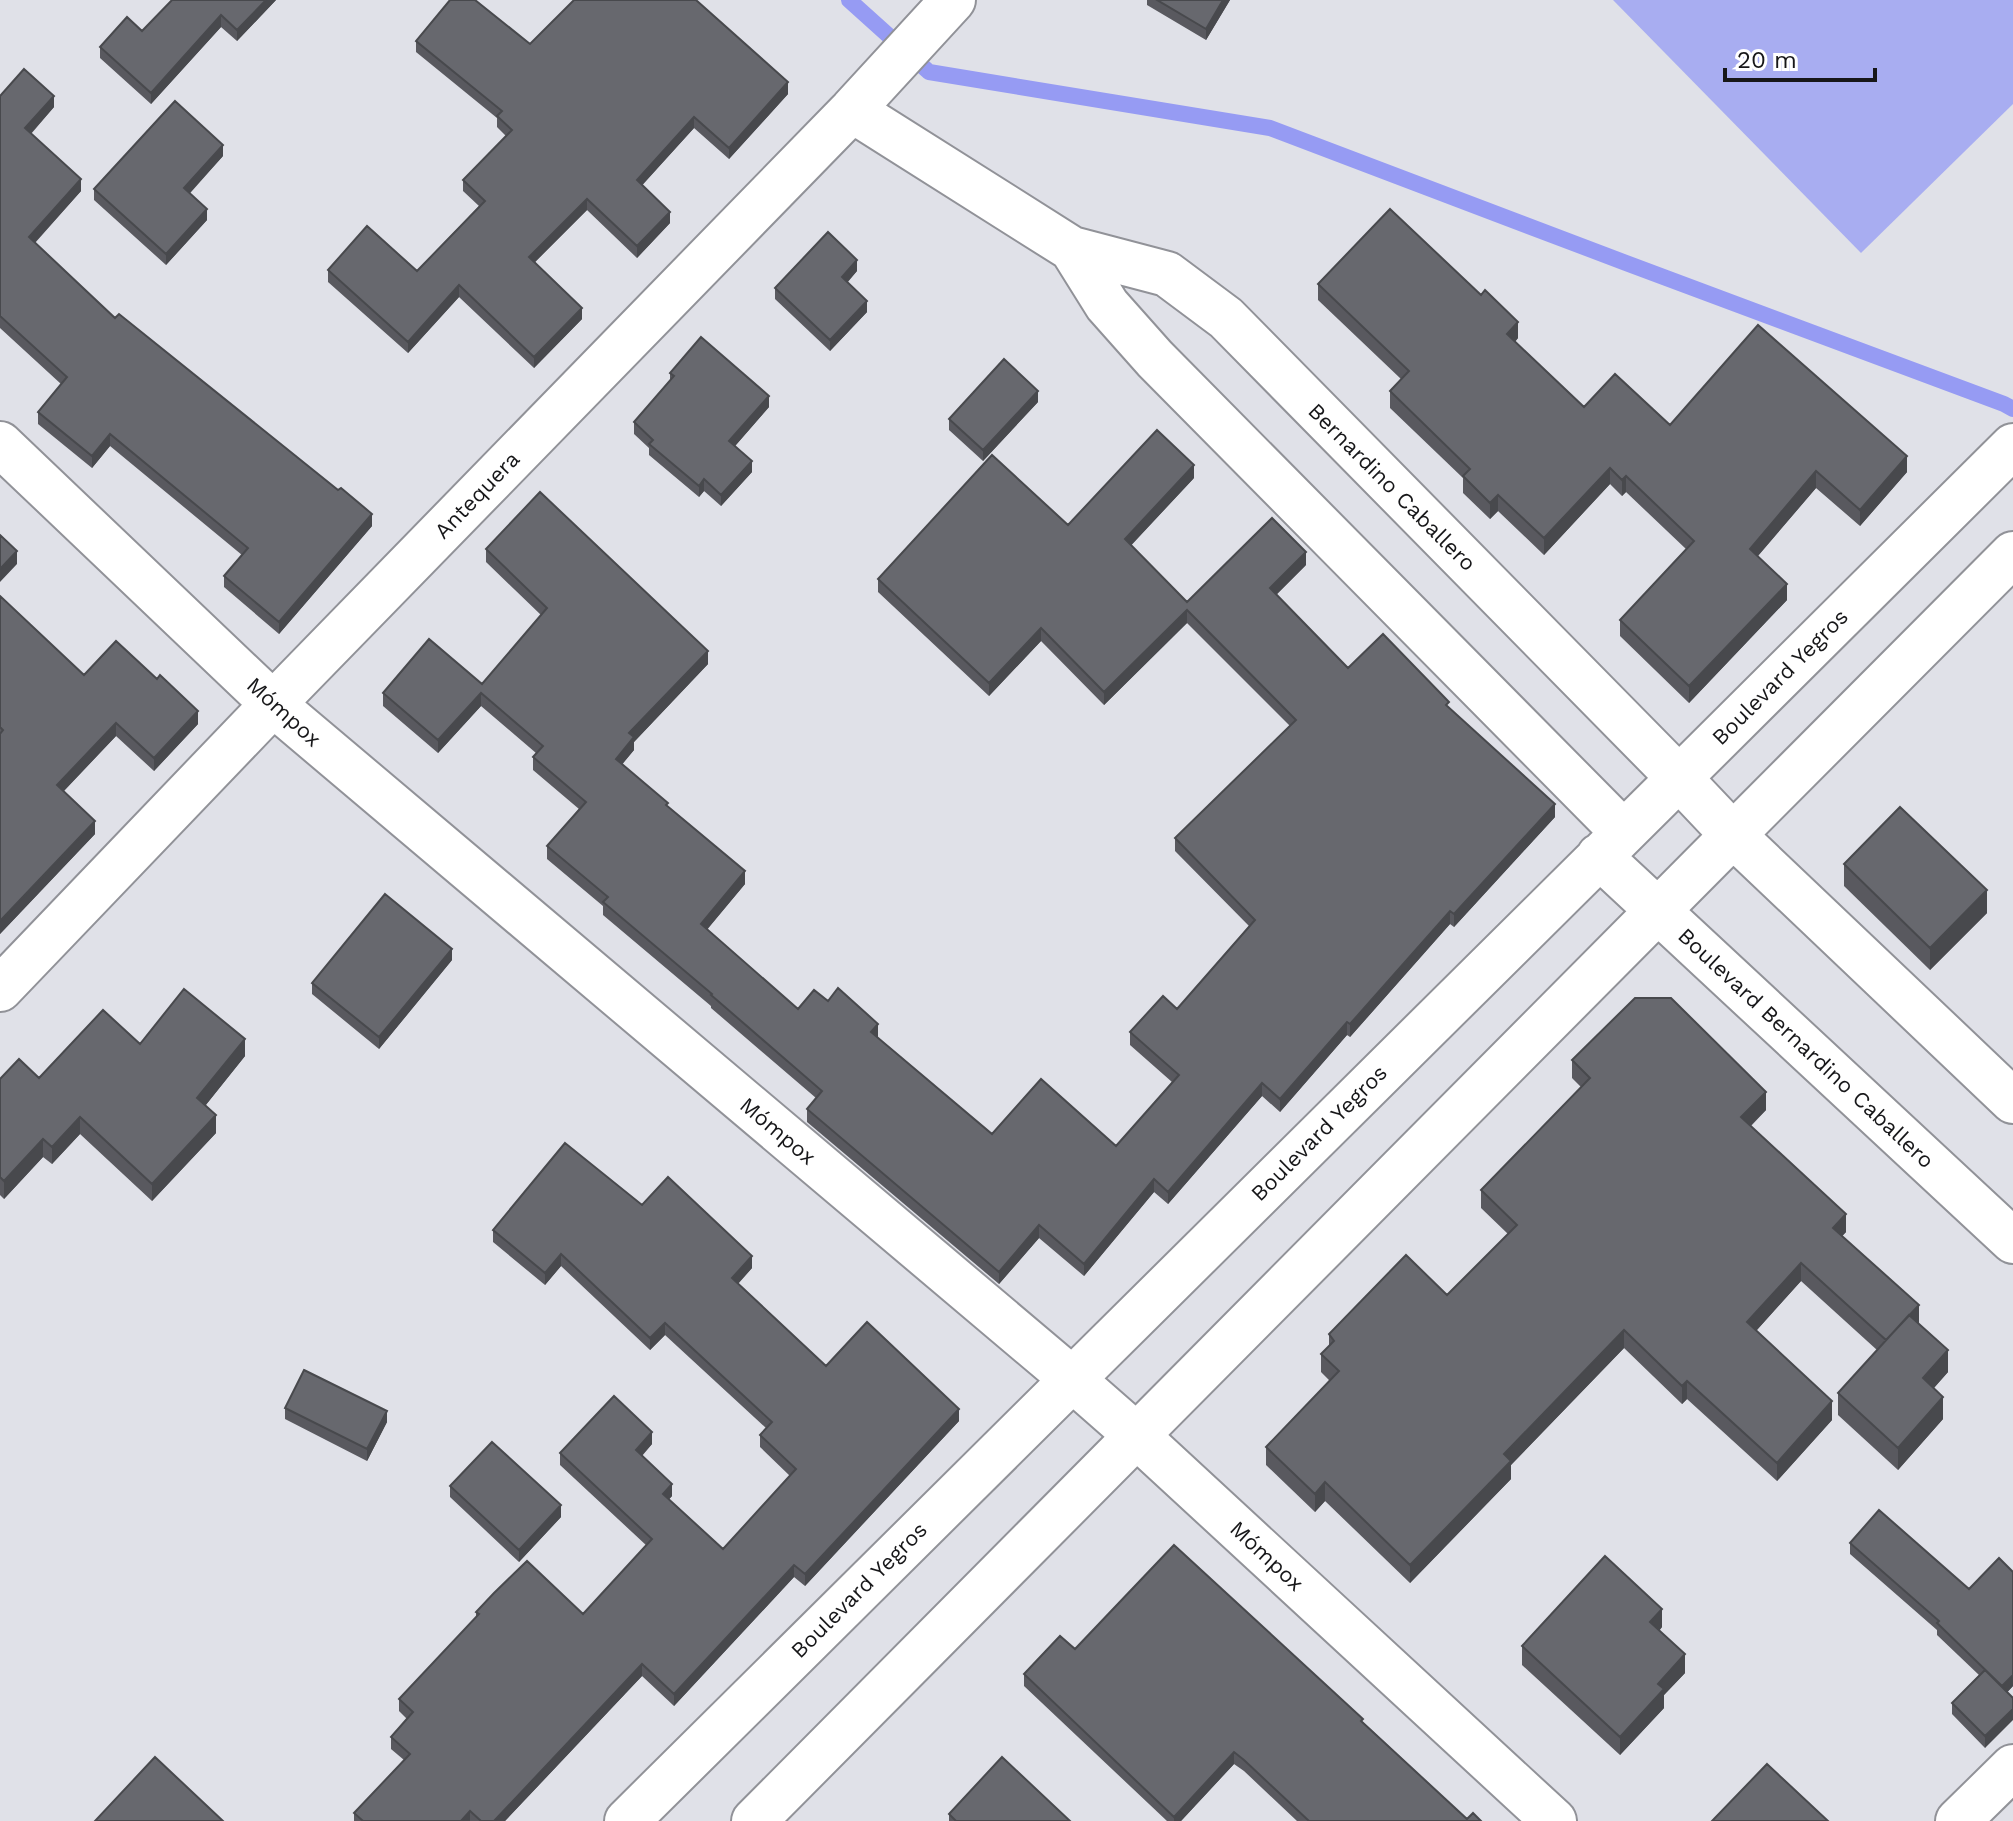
<svg xmlns="http://www.w3.org/2000/svg" width="2013" height="1821" viewBox="0 0 2013 1821" font-family="'Work Sans',sans-serif">
<style>
.green{fill:#a8adf1}
.lines{fill:none;stroke-linecap:round;stroke-linejoin:round}
.stream{stroke:#969bf3;stroke-width:16}
.minor-casing{stroke:#919298;stroke-width:48}
.tertiary-casing{stroke:#919298;stroke-width:48}
.secondary-casing{stroke:#919298;stroke-width:48}
.minor{stroke:#fff;stroke-width:44}
.tertiary{stroke:#fff;stroke-width:44}
.secondary{stroke:#fff;stroke-width:44}
.wall{fill:#59595f}
.shaded-wall{fill:#48494d}
.building{fill:#67686e;stroke:#48494d;stroke-width:2}
.labels{text-anchor:middle;dominant-baseline:central;stroke-width:7;stroke-linejoin:round;paint-order:stroke}
.street-label{font-size:22px;fill:#171719;stroke:#fff}
</style>
<rect width="100%" height="100%" fill="#e0e1e8"/>
<path class="green" d="M1613 0H2013V104L1861 253Z"/>
<g class="lines">
<path class="stream" d="M849 0 929 72 1270 128 1626 263 2004 404 2013 409"/>
<g class="minor-casing">
<path id="minor" d="M852 110 1072 249 1167 274 1226 318 1679 778
M1072 249 1107 305 1155 359 1623 832
M0 444 273 704 1072 1379 1137 1436 1554 1821
M0 989 273 704 852 110 953 0
M1958 1821 2013 1767"/>
</g>
<g class="tertiary-casing">
<path id="tertiary" d="M1679 778 2013 446
M1733 835 2013 554"/>
</g>
<g class="secondary-casing">
<path id="secondary" d="M1599 856 2013 1241
M627 1821 1679 778 1733 835 2013 1101
M754 1821 1733 835"/>
</g>
<use href="#minor" class="minor"/>
<use href="#tertiary" class="tertiary"/>
<use href="#secondary" class="secondary"/>
</g>
<path class="wall" d="M172 0H276L237 41 221 27 151 104 100 58V47L142 31Z
M1147 0H1230L1206 40 1147 5Z
M416 41 530 44 788 94 729 159 694 128 642 185 670 223 637 258 587 210 535 262 582 319 534 368 459 297 408 353 328 282V270L417 271 479 206 463 191V180L506 136 497 127V118L416 52Z
M0 96 54 107 31 134 81 191 35 243 115 318 372 526 279 634 224 587V576L242 555 110 446 92 468 38 424V412L61 384 0 328Z
M223 156 189 193 207 220 166 265 94 200V189Z
M857 271 847 282 867 312 830 351 775 299V288Z
M1318 284 1518 338 1515 342 1584 407 1907 472 1860 526 1816 488 1758 556 1787 600 1689 703 1620 636V620L1686 549 1626 492 1622 496 1610 484 1544 555 1498 511 1490 519 1463 493V478L1390 408V391L1401 379 1318 300Z
M670 373 769 407 735 446 752 472 721 506 704 491 699 497 649 455V448L634 434V422L670 380Z
M1038 402 983 461 949 430V419Z
M1194 478 1131 545 1187 602 1306 565 1276 595 1348 668 1449 709 1555 817 1454 927 1450 924 1350 1037 1347 1035 1280 1112 1262 1096 1168 1204 1154 1192 1084 1276 1039 1238 999 1284 807 1122V1109L816 1098 711 1008V1006L603 915V906L547 859V846L579 809 533 770V757L536 753 481 706 438 753 383 706V693L482 684 541 615 486 562V549L708 664 634 742V750L622 764 668 807 745 884 707 929 798 1009 828 1001 878 1037 877 1038 992 1134 1116 1146 1172 1082 1130 1045V1032L1177 1009 1249 926 1175 851V838L1290 726 1187 623 1104 705 1041 641 989 696 878 592V579L1068 525Z
M0 596 84 675 198 724 154 771 116 736 64 791 95 834 0 934Z
M1844 864 1987 913 1930 970 1844 886Z
M452 960 379 1049 312 994V983Z
M140 1044 245 1056 205 1106 216 1133 152 1201 80 1134 52 1164 43 1157 4 1199 0 1195V1079L39 1078Z
M1572 1060 1766 1110 1751 1126 1846 1232 1842 1236 1919 1324 1948 1372 1934 1388 1943 1419 1898 1470 1838 1415V1393L1877 1350 1801 1281 1756 1331 1832 1420 1777 1481 1687 1399 1682 1404 1624 1348 1511 1465V1479L1410 1583 1325 1501 1315 1512 1266 1465V1447L1330 1381 1321 1372V1354L1329 1346V1334L1447 1295 1508 1234 1481 1208V1190L1581 1087 1572 1078Z
M642 1205 752 1268 738 1284 826 1366 959 1421 805 1586 794 1577 674 1706 642 1676 505 1821H354V1813L404 1760 391 1749V1737L407 1719 399 1711V1699L476 1617V1612L583 1614 647 1546 560 1465V1453L652 1444 642 1456 672 1496 669 1499 723 1549 790 1476 760 1447V1435L766 1428 665 1335 650 1350 561 1266 545 1285 493 1242V1230Z
M285 1408 387 1422 367 1461 285 1419Z
M450 1486 561 1517 519 1562 450 1497Z
M1850 1543 2013 1686 2007 1692 1985 1748 1952 1714V1703L1979 1675 1937 1635V1630L1850 1554Z
M1662 1627 1659 1631 1685 1673 1664 1695V1708L1620 1755 1522 1665V1646Z
M1075 1649 1363 1722 1467 1819 1481 1821H1297L1244 1771 1234 1764 1181 1821H1167L1024 1686V1674Z
M949 1814 1070 1821H949Z"/>
<path class="shaded-wall" d="M266 0H276L237 41V30Z
M1223 0H1230L1206 40V29Z
M221 15V27L151 104V93Z
M788 82V94L729 159V148Z
M54 96V107L25 140V128Z
M694 117V128L637 191V180Z
M223 145V156L184 200V188Z
M81 179V191L29 249V237Z
M587 199V210L529 268V257Z
M207 209V220L166 265V254Z
M670 212V223L637 258V246Z
M857 260V271L842 289V277Z
M459 285V297L408 353V342Z
M867 301V312L830 351V340Z
M582 308V319L534 368V357Z
M1518 322V338L1507 350V334Z
M1038 391V402L983 461V450Z
M769 396V407L729 453V441Z
M110 434V446L92 468V456Z
M1907 456V472L1860 526V510Z
M752 461V472L721 506V495Z
M1194 465V478L1125 552V539Z
M1610 468V484L1544 555V538Z
M1816 471V488L1750 565V549Z
M1626 476V492L1622 496V480Z
M704 479V491L699 497V486Z
M1498 495V511L1490 519V503Z
M372 514V526L279 634V622Z
M17 551V564L0 582V569Z
M1306 552V565L1270 601V588Z
M1787 584V600L1689 703V686Z
M1187 610V623L1104 705V692Z
M1041 628V641L989 696V683Z
M708 651V664L634 742V750L616 772V759L629 733Z
M481 693V706L438 753V740Z
M198 711V724L154 771V758Z
M116 723V736L57 798V785Z
M1555 804V817L1454 927V914Z
M95 821V834L0 934V921Z
M745 871V884L701 937V924Z
M1987 890V913L1930 970V948Z
M1450 911V924L1350 1037V1024Z
M452 949V960L379 1049V1037Z
M1347 1022V1035L1280 1112V1099Z
M878 1024V1037L871 1045V1032Z
M245 1039V1056L197 1116V1098Z
M1262 1083V1096L1168 1204V1192Z
M1766 1092V1110L1741 1135V1117Z
M216 1115V1133L152 1201V1184Z
M80 1117V1134L52 1164V1147Z
M43 1139V1157L4 1199V1181Z
M1154 1179V1192L1084 1276V1264Z
M1846 1214V1232L1833 1246V1228Z
M1039 1225V1238L999 1284V1272Z
M561 1254V1266L545 1285V1273Z
M752 1256V1268L732 1290V1278Z
M1801 1263V1281L1747 1341V1322Z
M1919 1305V1324L1886 1341Z
M665 1323V1335L650 1350V1338Z
M1624 1330V1348L1511 1465V1479L1410 1583V1565L1504 1454Z
M1948 1350V1372L1923 1400V1378Z
M1687 1381V1399L1682 1404V1386Z
M1943 1397V1419L1898 1470V1448Z
M1832 1401V1420L1777 1481V1463Z
M959 1409V1421L805 1586V1574Z
M387 1411V1422L367 1461V1449Z
M652 1432V1444L636 1462V1450Z
M1325 1482V1501L1315 1512V1494Z
M672 1484V1496L663 1506V1494Z
M561 1505V1517L519 1562V1550Z
M794 1565V1577L674 1706V1694Z
M1662 1609V1627L1650 1641V1622Z
M1685 1654V1673L1664 1695V1708L1620 1755V1737L1658 1684Z
M642 1664V1676L505 1821H494Z
M2013 1675V1686L2002 1698V1686Z
M2013 1709V1720L1985 1748V1736Z
M1234 1752V1764L1181 1821H1174V1817Z
M470 1811V1821H461Z"/>
<path class="building" d="M172 0H266L237 30 221 15 151 93 100 47 127 17 142 31Z
M450 0H475L530 44 574 0H696L788 82 729 148 694 117 637 180 670 212 637 246 587 199 529 257 582 308 534 357 459 285 408 342 328 270 367 226 417 271 485 201 463 180 512 130 497 116 502 111 416 41Z
M1157 0H1223L1206 29Z
M24 69 54 96 25 128 81 179 29 237 115 318 119 314 338 490 341 488 372 514 279 622 224 576 248 548 110 434 92 456 38 412 67 377 0 316V96Z
M175 101 223 145 184 188 207 209 166 254 94 189Z
M1390 209 1481 295 1485 290 1518 322 1507 334 1584 407 1615 374 1670 425 1758 325 1907 456 1860 510 1816 471 1750 549 1787 584 1689 686 1620 620 1694 541 1626 476 1622 480 1610 468 1544 538 1498 495 1490 503 1463 476 1470 469 1390 391 1409 371 1318 284Z
M828 232 857 260 842 277 867 301 830 340 775 288Z
M701 337 769 396 729 441 752 461 721 495 704 479 699 486 649 444 653 440 634 422 674 376 670 373Z
M1004 359 1038 391 983 450 949 419Z
M1157 430 1194 465 1125 539 1187 602 1272 518 1306 552 1270 588 1348 668 1383 634 1449 702 1446 705 1555 804 1454 914 1450 911 1350 1024 1347 1022 1280 1099 1262 1083 1168 1192 1154 1179 1084 1264 1039 1225 999 1272 807 1109 822 1091 711 995 712 994 603 902 608 897 547 846 586 802 533 757 543 746 481 693 438 740 383 693 429 639 482 684 547 608 486 549 540 492 708 651 629 733 634 737 616 759 668 803 666 805 745 871 701 924 798 1009 814 990 828 1001 838 988 878 1024 871 1032 992 1134 1041 1079 1116 1146 1179 1075 1130 1032 1163 996 1177 1009 1255 920 1175 838 1296 720 1187 610 1104 692 1041 628 989 683 878 579 992 455 1068 525Z
M0 535 17 551 0 569Z
M0 596 84 675 116 641 157 679 160 675 198 711 154 758 116 723 57 785 95 821 0 921V734L3 730 0 727Z
M1900 807 1987 890 1930 948 1844 864Z
M385 894 452 949 379 1037 312 983Z
M184 989 245 1039 197 1098 216 1115 152 1184 80 1117 52 1147 43 1139 4 1181 0 1177V1079L19 1059 39 1078 103 1010 140 1044Z
M1635 998H1671L1766 1092 1741 1117 1846 1214 1833 1228 1919 1305 1886 1340 1801 1263 1747 1322 1832 1401 1777 1463 1687 1381 1682 1386 1624 1330 1504 1454 1511 1461 1410 1565 1325 1482 1315 1494 1266 1447 1339 1371 1321 1354 1334 1341 1329 1334 1406 1255 1447 1295 1517 1225 1481 1190 1590 1078 1572 1060Z
M565 1143 642 1205 668 1177 752 1256 732 1278 826 1366 867 1322 959 1409 805 1574 794 1565 674 1694 642 1664 494 1821H481L470 1811 461 1821H363L354 1813 410 1754 391 1737 413 1712 399 1699 479 1614 476 1612 494 1593 527 1561 583 1614 652 1539 560 1453 614 1396 652 1432 636 1450 672 1484 663 1494 723 1549 796 1469 760 1435 772 1422 665 1323 650 1338 561 1254 545 1273 493 1230Z
M1909 1315 1948 1350 1923 1378 1943 1397 1898 1448 1838 1393Z
M304 1370 387 1411 367 1449 285 1408Z
M492 1442 561 1505 519 1550 450 1486Z
M1879 1510 1969 1589 1999 1558 2013 1572V1675L2002 1686 1937 1623 1939 1621 1850 1543Z
M1174 1545 1363 1719 1361 1721 1467 1819 1473 1813 1481 1821H1309L1244 1760 1234 1752 1174 1817 1024 1674 1060 1636 1075 1649Z
M1605 1556 1662 1609 1650 1622 1685 1654 1658 1684 1664 1689 1620 1737 1522 1646Z
M1985 1670 2013 1698V1709L1985 1736 1952 1703Z
M155 1757 223 1821H95Z
M1002 1757 1070 1821H956L949 1814Z
M1767 1764 1828 1821H1712Z"/>
<g class="labels">
<g class="street-label">
<text transform="translate(1392 487) rotate(45)">Bernardino Caballero</text>
<text transform="translate(477 495) rotate(-46)">Antequera</text>
<text transform="translate(1780 677) rotate(-45)">Boulevard Yegros</text>
<text transform="translate(284 712) rotate(42)">Mómpox</text>
<text transform="translate(1806 1048) rotate(43)">Boulevard Bernardino Caballero</text>
<text transform="translate(778 1131) rotate(40)">Mómpox</text>
<text transform="translate(1319 1133) rotate(-45)">Boulevard Yegros</text>
<text transform="translate(1267 1556) rotate(43)">Mómpox</text>
<text transform="translate(859 1590) rotate(-45)">Boulevard Yegros</text>
</g>
</g>
<path d="M1725 68v12h150v-12" fill="none" stroke="#171719" stroke-width="4"/>
<text x="1737" y="68" font-size="24" fill="#171719" stroke="#ffffff" stroke-width="6" paint-order="stroke">20 m</text>
</svg>
